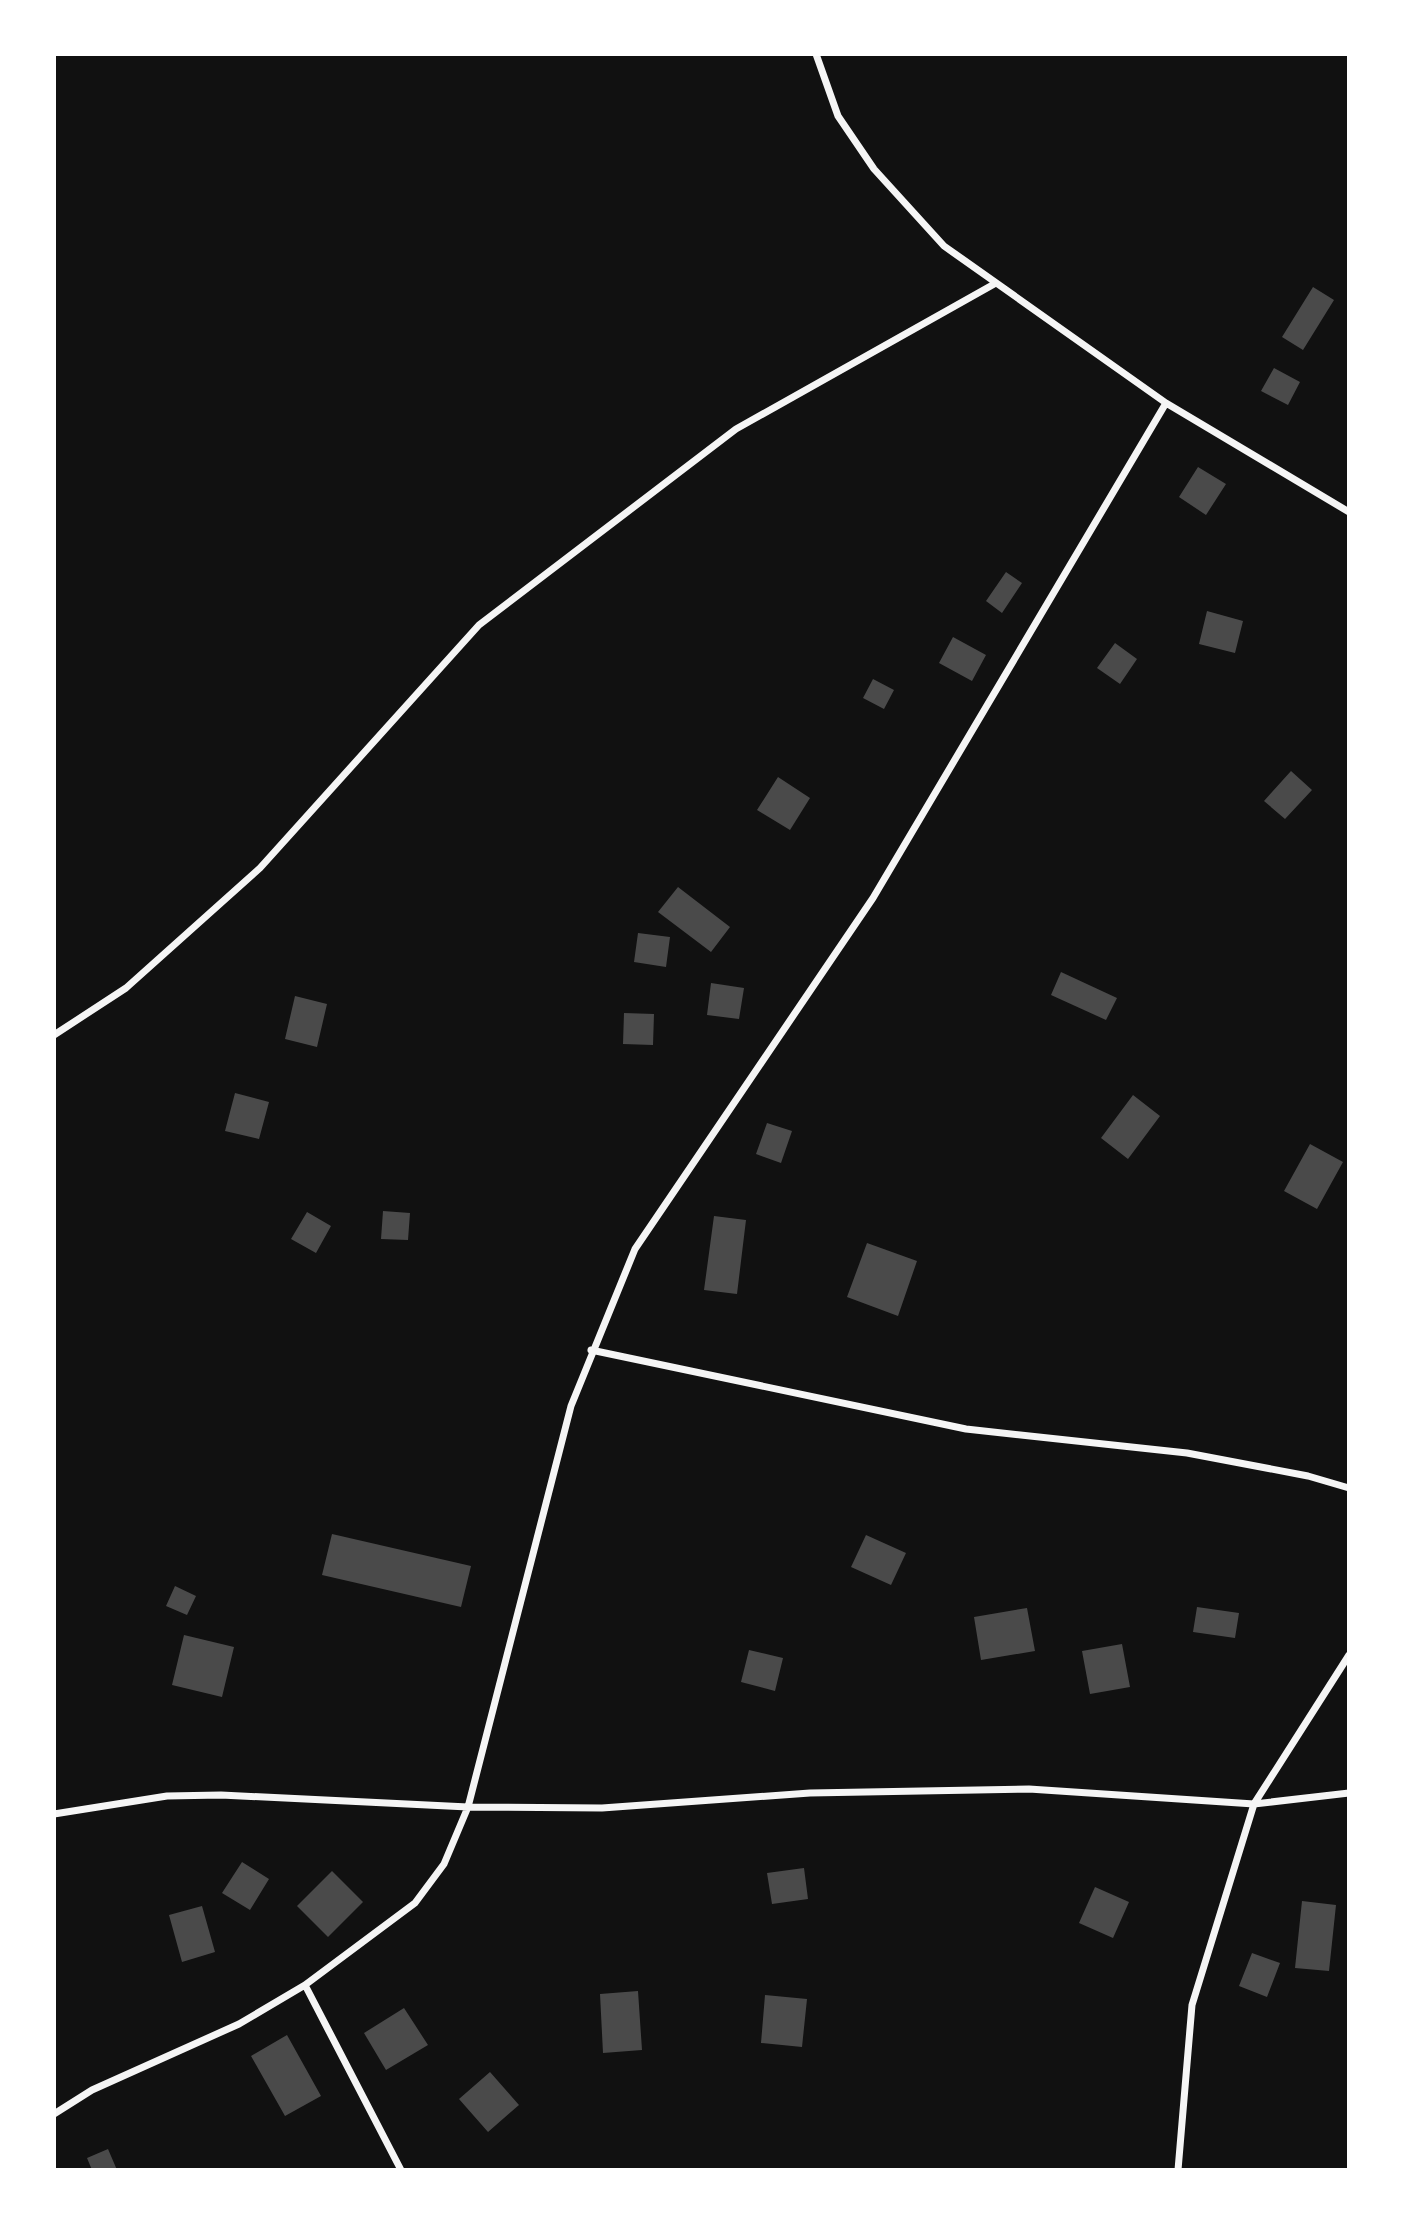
<svg xmlns="http://www.w3.org/2000/svg" width="1403" height="2224" viewBox="0 0 1403 2224" font-family="Merriweather,serif">
<style>
.building{fill:#4a4a4a}
.lines{fill:none;stroke-linecap:round;stroke-linejoin:round}
.minor{stroke:#f5f5f5;stroke-width:7}
</style>
<rect width="100%" height="100%" fill="#111"/>
<path class="building" d="M1313 287 1334 300 1303 350 1282 337Z
M1274 368 1300 382 1288 405 1261 391Z
M1198 467 1226 484 1206 515 1179 497Z
M1006 572 1022 583 1002 613 986 601Z
M1207 611 1243 621 1235 653 1199 644Z
M953 637 986 655 972 681 939 663Z
M1115 643 1137 659 1120 684 1097 668Z
M873 679 894 690 884 709 863 698Z
M1291 771 1312 790 1285 819 1264 801Z
M778 777 810 798 790 830 757 810Z
M678 887 730 927 711 952 658 912Z
M638 933 670 937 666 967 634 962Z
M1061 972 1117 998 1106 1020 1051 995Z
M711 983 744 988 739 1019 707 1015Z
M295 996 327 1004 317 1047 285 1039Z
M624 1013 654 1014 653 1045 623 1044Z
M235 1093 269 1102 259 1139 225 1131Z
M1133 1095 1160 1116 1128 1159 1101 1138Z
M767 1123 792 1131 781 1163 756 1154Z
M1310 1144 1343 1162 1317 1209 1284 1191Z
M383 1211 410 1213 408 1240 381 1239Z
M307 1212 331 1226 316 1253 291 1239Z
M714 1216 746 1220 737 1294 704 1290Z
M867 1243 917 1261 898 1316 847 1297Z
M332 1534 471 1566 461 1607 322 1575Z
M866 1535 906 1553 891 1585 851 1567Z
M175 1586 196 1596 187 1615 166 1606Z
M1197 1607 1239 1613 1235 1638 1193 1632Z
M1027 1608 1035 1651 981 1660 974 1617Z
M184 1635 234 1647 222 1697 172 1685Z
M1122 1644 1130 1687 1090 1694 1082 1651Z
M749 1650 783 1658 775 1691 741 1682Z
M242 1862 269 1879 250 1910 222 1893Z
M804 1868 808 1899 772 1904 767 1873Z
M332 1871 363 1902 328 1937 297 1906Z
M1095 1887 1129 1902 1113 1938 1079 1923Z
M1302 1901 1336 1905 1329 1971 1295 1968Z
M202 1906 215 1952 182 1962 169 1915Z
M1252 1953 1280 1963 1267 1997 1239 1986Z
M638 1991 642 2050 603 2053 600 1994Z
M765 1995 807 1999 802 2047 761 2043Z
M404 2008 428 2045 386 2070 364 2033Z
M287 2035 321 2096 285 2116 251 2056Z
M490 2072 519 2105 488 2132 459 2099Z
M108 2149 117 2170H92L87 2158Z"/>
<g class="lines">
<path class="minor" d="M816 54 838 116 874 169 944 246 1166 403 1349 512
M54 1035 126 988 260 868 479 625 736 429 996 283
M591 1350 966 1429 1187 1453 1308 1476 1349 1488
M54 1814 167 1796 221 1795 468 1807 602 1808 810 1793 1029 1789 1254 1804 1349 1793
M305 1985 401 2170
M54 2114 92 2090 239 2024 305 1985 415 1903 444 1864 468 1807 571 1406 635 1249 873 898 1166 403
M1178 2170 1192 2005 1254 1804 1349 1655"/>
</g>
<rect width="1403" height="2224" fill="none" stroke="#ffffff" stroke-width="112"/>
</svg>
